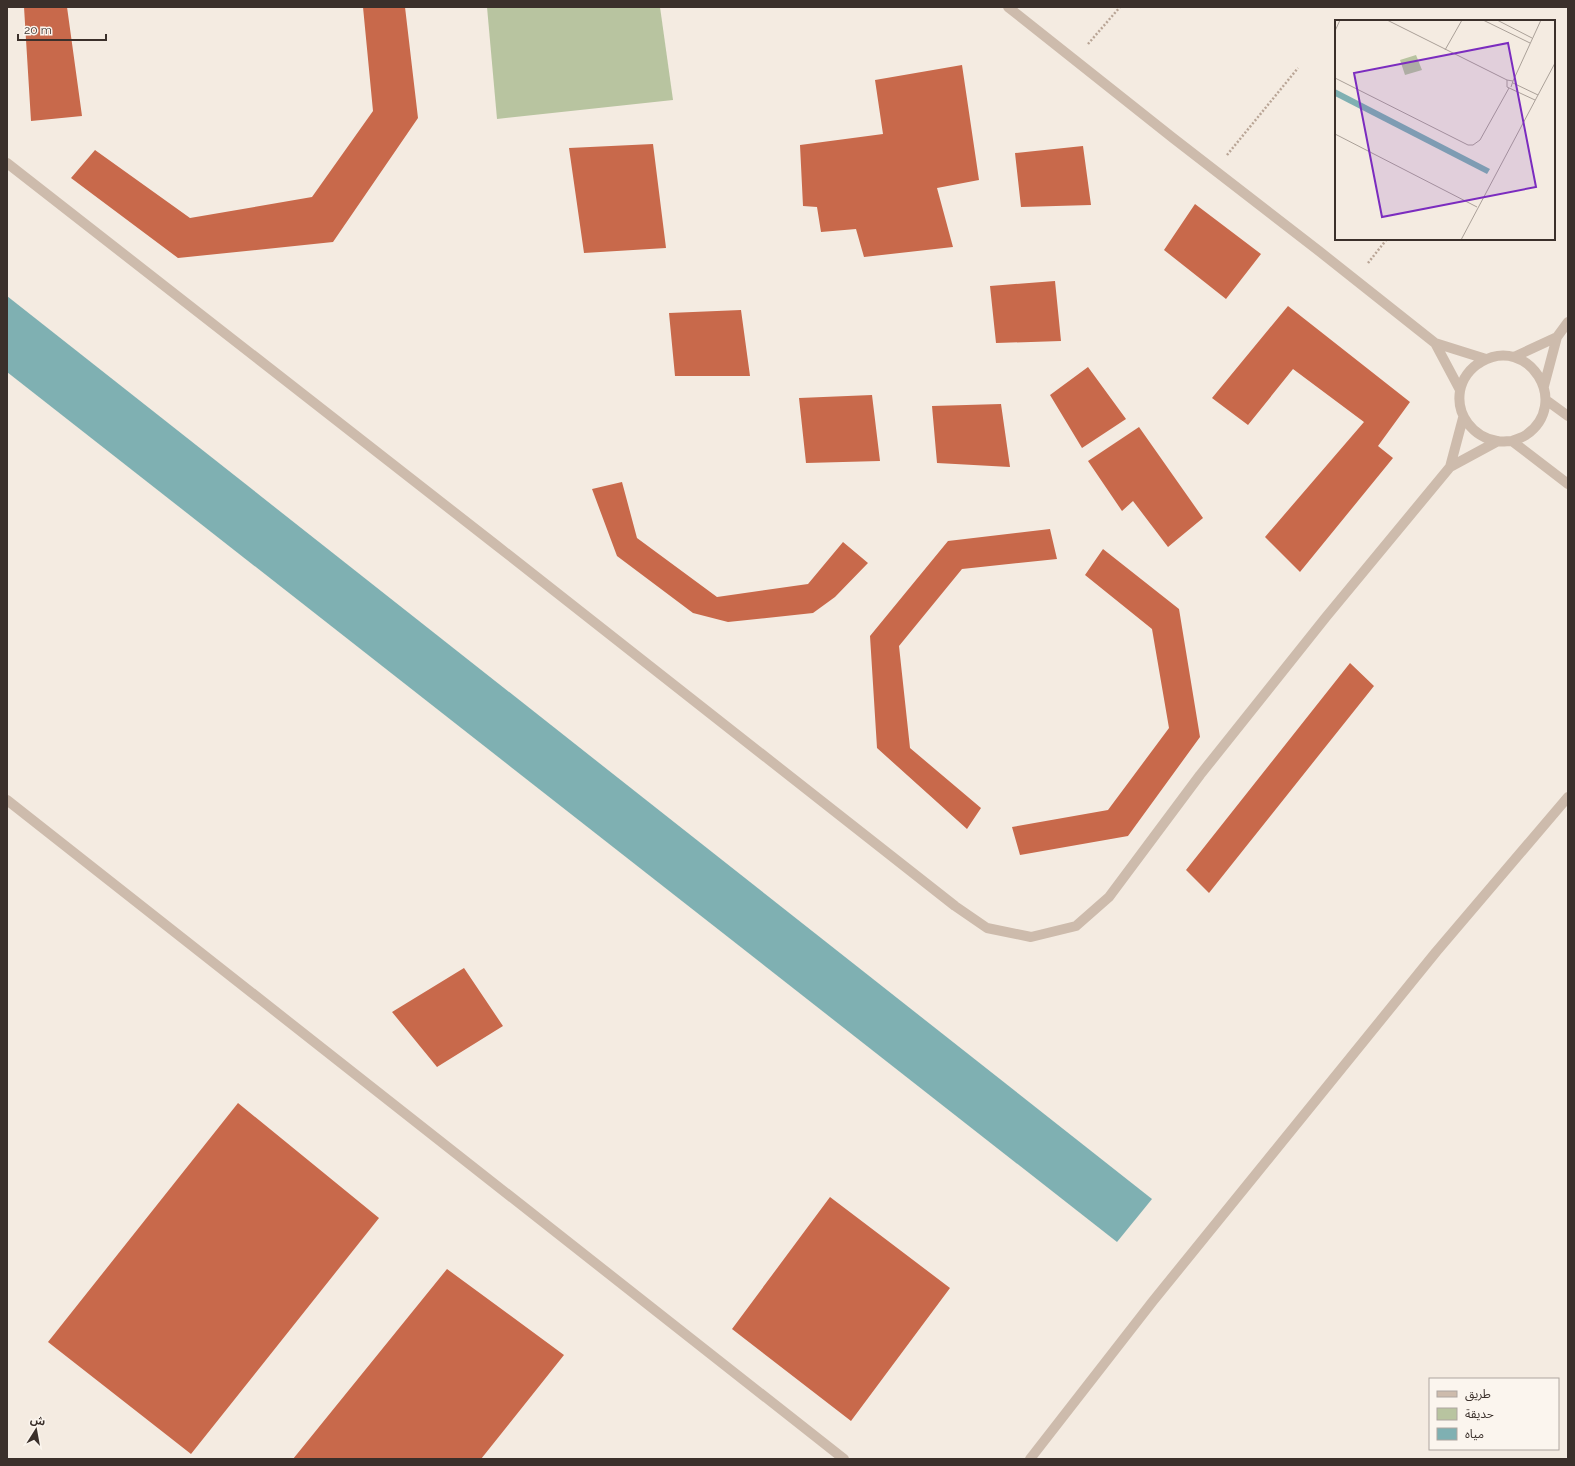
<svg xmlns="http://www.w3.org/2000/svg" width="1575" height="1466" viewBox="0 0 1575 1466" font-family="Raleway,'Noto Sans Arabic',sans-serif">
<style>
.green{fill:#b8c4a0}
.water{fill:#7fb0b2}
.building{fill:#c8694b}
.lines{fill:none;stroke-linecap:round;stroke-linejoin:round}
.path{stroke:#b9a596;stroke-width:2.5;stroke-dasharray:2 2;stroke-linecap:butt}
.service{stroke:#cdbbac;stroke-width:10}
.tertiary{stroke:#cdbbac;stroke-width:10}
.inset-road{fill:none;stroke:#aaa098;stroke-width:1}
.view{fill:#7b2cbf;fill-opacity:0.15;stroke:#7b2cbf;stroke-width:2}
.inset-edge{fill:none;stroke:#3b302b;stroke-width:2}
</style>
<rect width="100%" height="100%" fill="#f4ebe1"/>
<path class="green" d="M487 7H660L673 100 497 119Z"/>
<path class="water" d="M7 296 1152 1199 1117 1242 7 372Z"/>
<path class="building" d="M24 7H67L82 116 31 121Z
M363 7H405L418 118 333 242 178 258 71 178 95 150 190 218 312 197 373 111Z
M962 65 979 180 937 188 953 247 864 257 856 229 821 232 817 207 803 206 800 145 883 134 875 80Z
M653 144 666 248 584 253 569 148Z
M1083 146 1091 205 1021 207 1015 153Z
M1195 204 1261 254 1226 299 1164 250Z
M1055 281 1061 341 996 343 990 286Z
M1288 306 1410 402 1378 446 1393 458 1300 572 1265 537 1364 422 1293 369 1248 425 1212 398Z
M741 310 750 376H675L669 313Z
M1088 367 1126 419 1082 448 1050 395Z
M872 395 880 461 806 463 799 398Z
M1001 404 1010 467 937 463 932 406Z
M1139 427 1203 518 1168 547 1133 501 1122 511 1088 461Z
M622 482 637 538 717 597 808 584 843 542 868 563 835 597 813 613 728 622 693 613 617 556 592 489Z
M1050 529 1057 559 962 569 899 646 910 748 981 808 967 829 877 748 870 636 948 541Z
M1103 549 1179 609 1200 737 1128 836 1020 855 1012 827 1108 810 1169 728 1152 629 1085 575Z
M1350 663 1374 686 1209 893 1186 870Z
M464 968 503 1026 437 1067 392 1012Z
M238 1103 379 1218 191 1454 48 1342Z
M830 1197 950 1288 851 1421 732 1329Z
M447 1269 564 1355 481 1459H293Z"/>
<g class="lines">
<path class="path" d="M1088 44 1120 7
M1227 155 1298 68
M1368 263 1387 239"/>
<path class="service" d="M1008 7 1173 138 1319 251 1435 343 1486 359
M7 163 496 545 955 906 987 928 1031 937 1076 926 1109 897 1200 775 1326 617 1450 467 1498 441
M1435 343 1460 390
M1514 357 1557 337
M1544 386 1557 337 1568 322
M1546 400 1568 416
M1512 441C1516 439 1522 438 1526 435 1572 403 1528 334 1481 362 1470 368 1462 379 1460 391 1456 415 1473 437 1497 441 1501 442 1507 441 1512 441L1568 484
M1450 467 1463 418
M7 800 844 1459"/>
<path class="tertiary" d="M1030 1459 1153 1301 1436 952 1568 797"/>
</g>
<g transform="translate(1335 20)">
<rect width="220" height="220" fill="#f4ebe1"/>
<path d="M81 35 87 50 70 55 65 40Z" fill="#b8c4a0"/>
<path d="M0 69 155 149 152 154 0 76Z" fill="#7fb0b2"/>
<path class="inset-road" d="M52 0 172 60M148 0 195 23M162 0 197 18M0 11 5 0M110 30 127 0M0 58 133 125H138L145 120 174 68M178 61 206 0M178 63 203 75M176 67 178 61 172 60V67L200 80M0 114 142 187M126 220 220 43"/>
<path class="view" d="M173 23 201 167 47 197 19 53Z"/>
<rect width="220" height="220" class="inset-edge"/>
</g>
<rect width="1575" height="1466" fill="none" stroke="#3b302b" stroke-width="16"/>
<rect x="1429" y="1378" width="130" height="72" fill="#fbf5ee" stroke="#aea6a0"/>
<rect x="1437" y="1391" width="20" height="6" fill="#cdbbac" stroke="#aea6a0"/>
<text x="1465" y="1398" font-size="12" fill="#3b302b">طريق</text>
<rect x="1437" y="1408" width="20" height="12" fill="#b8c4a0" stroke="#aea6a0"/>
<text x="1465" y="1418" font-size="12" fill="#3b302b">حديقة</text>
<rect x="1437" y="1428" width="20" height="12" fill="#7fb0b2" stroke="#aea6a0"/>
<text x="1465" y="1438" font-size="12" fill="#3b302b">مياه</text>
<g transform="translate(36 1430) rotate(11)" stroke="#fbf5ee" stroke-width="3" paint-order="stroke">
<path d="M0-3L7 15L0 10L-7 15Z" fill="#3b302b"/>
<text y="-6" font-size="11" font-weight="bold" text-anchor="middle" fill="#3b302b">ش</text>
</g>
<path d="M18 34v6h88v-6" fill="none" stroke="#3b302b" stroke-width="2"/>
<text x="24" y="34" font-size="12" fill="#3b302b" stroke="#fbf5ee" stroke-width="3" paint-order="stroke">20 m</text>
</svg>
